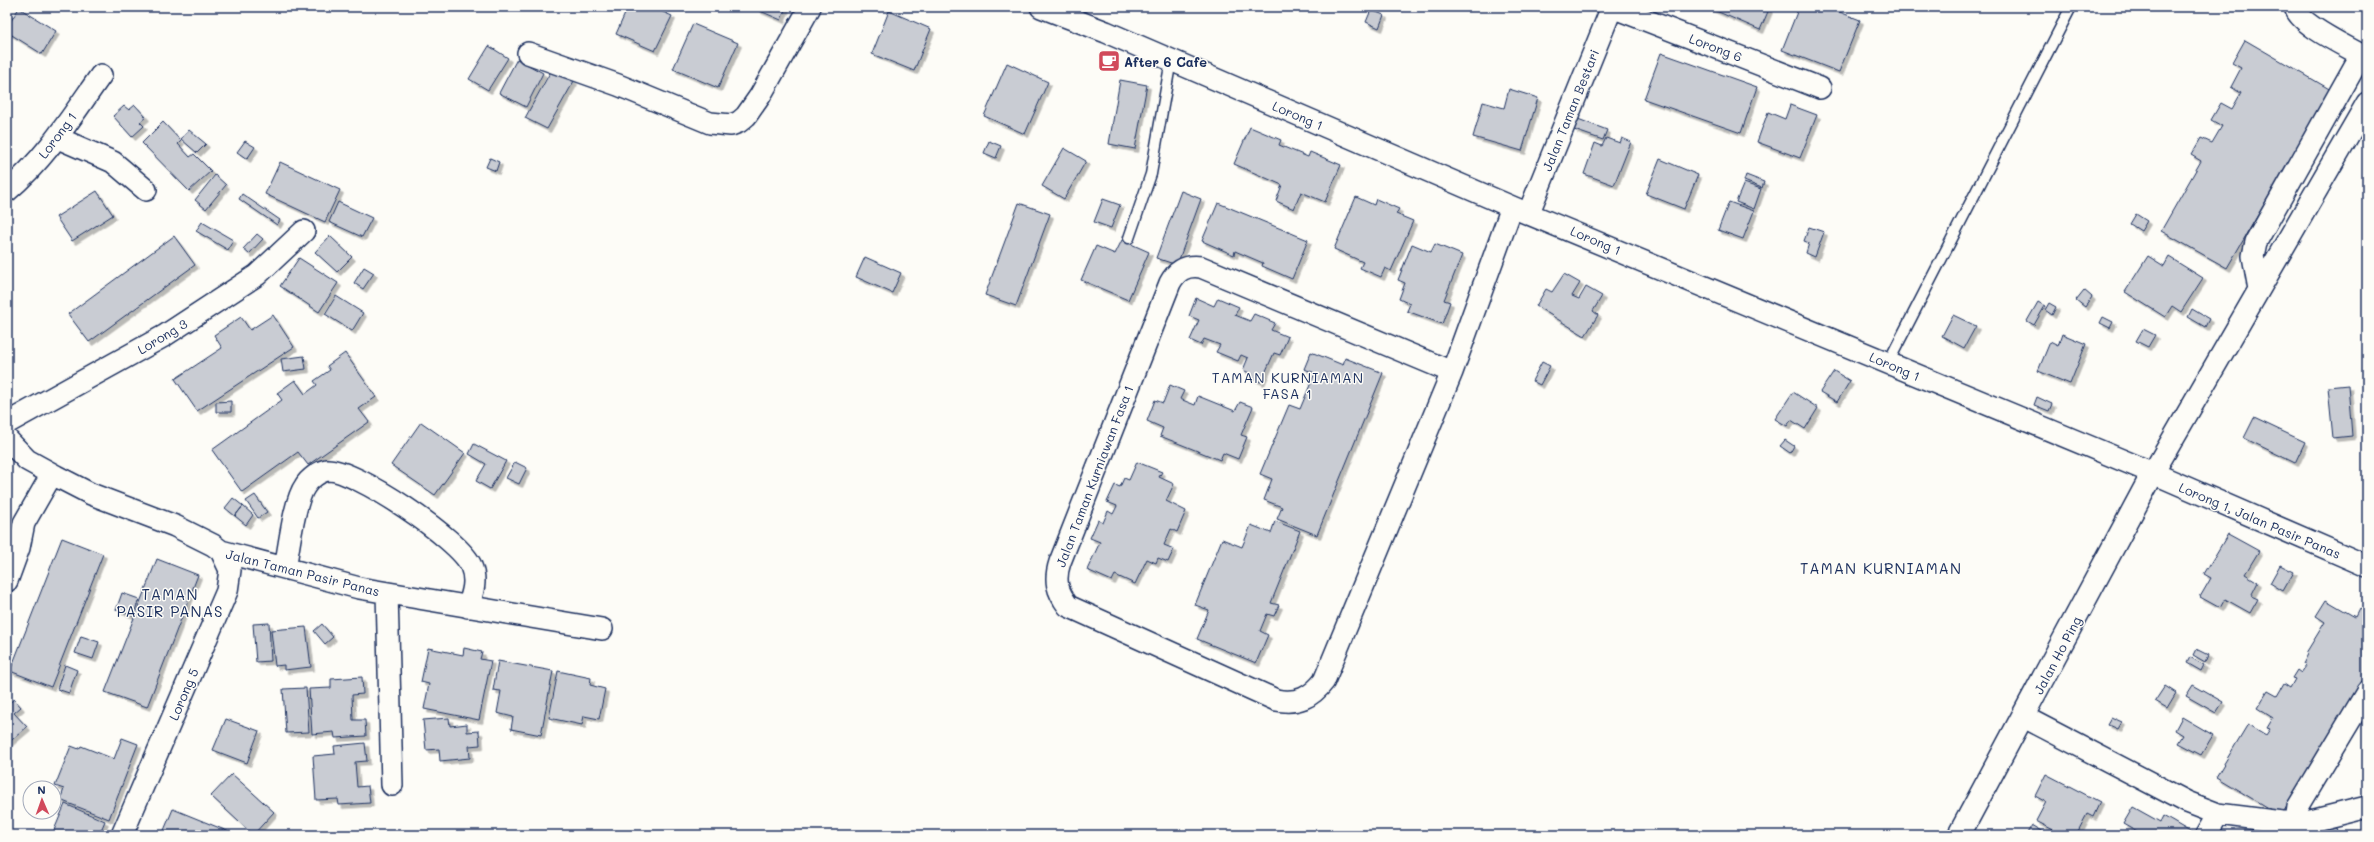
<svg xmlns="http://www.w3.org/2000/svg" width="2374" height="842" viewBox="0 0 2374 842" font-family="Mali,sans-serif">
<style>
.building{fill:#c9ccd3;stroke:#1b2f5e;filter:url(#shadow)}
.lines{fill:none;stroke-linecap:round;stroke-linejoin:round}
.lane-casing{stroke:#1b2f5e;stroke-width:13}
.street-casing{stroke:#1b2f5e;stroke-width:24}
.secondary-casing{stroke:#1b2f5e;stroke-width:25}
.lane{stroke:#fdfcf7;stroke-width:10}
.street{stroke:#fdfcf7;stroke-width:21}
.secondary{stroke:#fdfcf7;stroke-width:22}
.labels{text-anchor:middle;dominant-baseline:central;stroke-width:3;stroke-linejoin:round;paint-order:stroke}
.street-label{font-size:13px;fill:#1b2f5e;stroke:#fdfcf7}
.poi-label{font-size:13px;font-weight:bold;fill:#1b2f5e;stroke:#fdfcf7;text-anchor:start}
.neighbourhood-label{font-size:14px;letter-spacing:1px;fill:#1b2f5e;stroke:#fdfcf7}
.quarter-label{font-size:15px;letter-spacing:1px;fill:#1b2f5e;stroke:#fdfcf7}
</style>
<defs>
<filter id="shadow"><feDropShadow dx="3.5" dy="3.5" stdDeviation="0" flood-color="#0004"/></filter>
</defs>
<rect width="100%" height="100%" fill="#fdfcf7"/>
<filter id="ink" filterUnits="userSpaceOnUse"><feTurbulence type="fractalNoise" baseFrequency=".025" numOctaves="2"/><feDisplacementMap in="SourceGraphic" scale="8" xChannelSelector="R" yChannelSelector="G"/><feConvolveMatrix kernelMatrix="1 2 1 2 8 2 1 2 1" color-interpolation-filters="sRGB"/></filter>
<g filter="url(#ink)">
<path class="building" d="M628 7H652L672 16 655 51 616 34Z
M759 7H786L781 20 758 10Z
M1707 7H1770L1760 30Z
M1799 7H1827L1860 20 1839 72 1782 50Z
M19 8 56 31 42 54 7 32V27Z
M1371 10 1384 15 1379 28 1366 22Z
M889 11 931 29 914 71 872 54Z
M693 24 738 43 718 88 673 69Z
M2245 40 2331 90 2227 268 2161 231 2201 161 2191 155 2201 138 2212 143 2222 126 2211 120 2221 103 2232 109 2241 93 2231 87 2241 68 2232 63Z
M489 46 508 58 488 90 469 79Z
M1661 53 1757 87 1741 133 1644 99Z
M517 59 543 73 526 107 499 93Z
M1007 63 1048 82 1025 134 984 116Z
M552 69 574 81 547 129 525 118Z
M1120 80 1147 85 1135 149 1109 144Z
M1509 89 1538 98 1522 151 1473 137 1483 102 1504 108Z
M135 105 146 117 140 122 144 126 132 137 113 116 124 106 129 110Z
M1790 105 1817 115 1800 158 1757 142 1768 112 1785 119Z
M1578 119 1607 130 1603 140 1574 130Z
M163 122 181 141 178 144 190 157 194 154 211 171 189 191 142 143Z
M1250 127 1281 140 1279 145 1308 157 1310 152 1341 165 1325 202 1301 192 1294 209 1276 201 1282 185 1234 164Z
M189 130 206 144 197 153 181 139Z
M1606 138 1620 143 1622 138 1631 142 1614 185 1584 174 1595 143 1602 146Z
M245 141 255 147 247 159 237 152Z
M989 141 1001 146 996 158 984 153Z
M1064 148 1086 161 1064 199 1042 186Z
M490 158 499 162 496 171 486 167Z
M1660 159 1698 175 1684 209 1646 194Z
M280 162 340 190 325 222 265 194Z
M215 175 226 185 206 209 195 200Z
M1746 175 1764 182 1762 188 1744 181Z
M1744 183 1761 189 1754 209 1736 202Z
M97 191 113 215 72 241 56 217Z
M1181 191 1201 199 1177 265 1156 258Z
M242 194 280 220 277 225 239 199Z
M1356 197 1374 205 1376 199 1399 209 1396 214 1413 221 1391 271 1385 268 1381 277 1360 268 1363 262 1334 249Z
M1103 199 1120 205 1111 228 1094 222Z
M338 202 372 218 362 237 329 222Z
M1729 202 1754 211 1743 239 1718 230Z
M1019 203 1050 214 1016 306 985 295Z
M1218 203 1308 240 1292 279 1262 266 1263 263 1235 251 1234 255 1202 241Z
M2136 214 2147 221 2141 231 2130 224Z
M202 222 233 240 228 250 196 231Z
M1809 227 1824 232 1815 257 1806 253 1809 243 1804 241Z
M257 234 263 239 249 254 243 249Z
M174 236 195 265 89 342 68 314Z
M330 236 352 257 337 272 315 252Z
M1122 240 1149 252 1128 300 1081 280 1096 246 1115 254Z
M1412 244 1431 252 1435 244 1462 255 1444 300 1450 302 1442 324 1407 311 1410 304 1399 299 1405 283 1398 280Z
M2148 256 2164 266 2169 257 2203 278 2181 312 2172 306 2165 317 2125 292Z
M865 257 901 273 892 293 856 277Z
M299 258 338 283 319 312 280 286Z
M364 267 374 273 363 289 354 283Z
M1564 274 1580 283 1572 296 1579 299 1586 287 1602 296 1593 311 1598 315 1585 336 1536 306 1546 289 1552 292Z
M2084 290 2092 297 2085 307 2076 300Z
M336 296 363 313 352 331 325 314Z
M1196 298 1214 306 1218 298 1239 307 1235 315 1250 321 1254 314 1275 323 1271 330 1288 337 1280 355 1274 353 1261 382 1252 378 1253 375 1243 370 1248 358 1241 355 1238 361 1216 352 1220 345 1204 339 1201 345 1190 340 1199 320 1189 316Z
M2038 302 2045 306 2034 325 2027 321Z
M2049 303 2056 307 2052 315 2045 310Z
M2192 309 2209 319 2205 327 2188 317Z
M273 315 294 347 197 411 175 379 222 348 214 335 241 317 250 330Z
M1953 315 1976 326 1964 348 1942 336Z
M2103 317 2113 322 2110 328 2100 323Z
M2143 329 2155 335 2148 347 2136 341Z
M2062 334 2086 344 2070 384 2038 371 2050 342 2058 346Z
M1311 352 1343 365 1345 358 1383 373 1317 535 1277 519 1282 507 1264 500 1272 479 1260 474 1289 405 1300 409 1315 373 1304 369Z
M345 353 376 397 359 409 369 422 308 465 298 452 242 492 212 450 282 400 277 393 295 380 305 394 317 385 314 381 330 370 327 366Z
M304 356 306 369 283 372 281 359Z
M1542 362 1550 366 1540 385 1532 381Z
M1834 371 1850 381 1837 402 1820 392Z
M1170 385 1184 391 1180 399 1195 405 1198 396 1235 411 1240 402 1253 407 1241 435 1247 437 1238 459 1223 453 1220 460 1160 436 1163 428 1147 421 1155 400 1163 403Z
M2348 385 2352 436 2333 438 2328 387Z
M1793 392 1818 408 1805 429 1791 420 1787 426 1775 419Z
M2037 397 2052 404 2049 411 2034 405Z
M231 401V412H216V402Z
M2254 418 2305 442 2295 463 2244 438Z
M421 422 465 453 435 495 391 465Z
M1785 440 1794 446 1790 453 1780 446Z
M474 444 506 461 490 489 476 481 486 464 469 454Z
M515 462 527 468 519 484 506 478Z
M1137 462 1162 472 1159 477 1174 484 1166 501 1186 511 1177 532 1171 529 1164 545 1174 549 1168 562 1158 558 1156 563 1147 559 1135 584 1115 575 1112 581 1087 570 1100 542 1090 538 1098 520 1103 523 1108 511 1113 514 1117 506 1107 502 1115 485 1120 487 1124 478 1129 480Z
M255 495 267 512 258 518 246 501Z
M233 498 243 506 235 516 225 508Z
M243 506 253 515 246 525 235 516Z
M1275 521 1300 531 1271 603 1279 605 1274 616 1267 614 1260 631 1268 635 1256 663 1197 639 1209 610 1195 605 1222 539 1242 547 1251 525 1271 533Z
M2228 534 2259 551 2245 574 2258 582 2251 596 2258 599 2250 613 2225 599 2220 608 2200 597 2211 578 2204 574Z
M62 538 103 554 51 687 10 671Z
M157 559 198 575 147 707 105 692Z
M2280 565 2294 572 2283 591 2270 583Z
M122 593 139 599 133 616 116 610Z
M2326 600 2355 617 2359 609 2367 614V674L2281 816 2216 777 2248 724 2266 735 2270 729 2267 728 2273 718 2257 708 2268 691 2277 696 2284 684 2290 688 2295 679 2292 678 2297 670 2301 673 2306 666 2303 664 2308 654 2306 653 2325 622 2316 616Z
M269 623 271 661 256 662 253 624Z
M322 624 333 637 325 644 314 631Z
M306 627 311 667 284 670V665L275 666 271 630Z
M81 636 99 642 93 659 75 653Z
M428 648 463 655 464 648 482 652 480 659 491 661 479 720 424 709 429 684 421 682Z
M2196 649 2208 655 2205 662 2193 655Z
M2190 657 2204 665 2201 671 2187 663Z
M498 661 553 671 541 735 511 729 513 717 497 713 501 691 493 690Z
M65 665 77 670 69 693 57 689Z
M558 671 591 678 590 685 605 689 599 719 584 716 582 725 549 718Z
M362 677 363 694 352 695 353 720H365L366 736 335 738 334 732 312 734 309 689 331 688V679Z
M2193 685 2223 702 2216 713 2186 696Z
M2165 686 2176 693 2167 708 2155 701Z
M306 688 309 732 286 733 283 689Z
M14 699 21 707 14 713 27 727 7 744V705Z
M2111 717 2122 722 2118 729 2107 724Z
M2182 717 2213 735 2201 755 2178 743 2183 735 2175 730Z
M449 718 450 726 467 724V732L479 731 480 745 469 746 470 758 440 761 439 749 426 750 423 720Z
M226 719 259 731 247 763 213 750Z
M122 738 138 744 109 819 60 800 64 789 55 786 71 746 79 749 81 746 114 759Z
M365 743 367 761 355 762 357 787 368 786 370 803 339 805 338 799 316 800 313 756 335 754 334 746Z
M232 774 274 812 253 835 211 796Z
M2046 774 2100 802 2093 817 2087 814 2076 835H2063L2036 821 2046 802 2035 796Z
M65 804 105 821 99 835H52Z
M2133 807 2160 822 2163 816 2192 833 2191 835H2135L2137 832 2123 824Z
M173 809 237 835H162Z
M2032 825 2049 835H2026Z
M2335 827 2338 835H2329L2327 829Z"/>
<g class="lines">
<g class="lane-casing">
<path id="lane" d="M1129 238 1151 174 1171 60
M1888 363 2071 7"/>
</g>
<g class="street-casing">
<path id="street" d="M1041 7 1106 32 1512 207 2153 473 2367 566
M1612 7 1820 88
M2295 7C2298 24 2346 46 2361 55L2367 54
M528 53 618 85 710 123 731 125 739 122 746 116 760 96 810 7
M58 138 113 162 146 190
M7 191C46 158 72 116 101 75
M1529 212 1612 7
M2259 289 2253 256 2256 242 2361 55
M1452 372 1201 267C1186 265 1177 270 1170 283L1060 562C1054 580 1057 591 1068 606L1276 700C1297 704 1311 698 1324 681L1452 372 1512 207
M7 423 164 336 257 275 304 231
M7 439 27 460 56 476 91 494 175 526 213 545 221 551 359 588 602 629
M2153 473 2367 103
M285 568C289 548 294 501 305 486 309 479 320 471 327 470 354 468 461 540 471 566 477 580 473 593 468 607
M7 581 19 548 24 523 52 474
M387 593 392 785
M2024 717 2187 802 2218 814 2282 822H2307L2367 807
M2296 822 2298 807 2367 692
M122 835 227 591 230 570 221 551
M2206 835 2218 814"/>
</g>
<g class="secondary-casing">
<path id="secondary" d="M1959 835 2153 473"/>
</g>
<use href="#lane" class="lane"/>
<use href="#street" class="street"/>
<use href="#secondary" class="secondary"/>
</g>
</g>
<defs>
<g id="cafe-square" transform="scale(1.15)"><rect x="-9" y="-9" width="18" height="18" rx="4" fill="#d1495b" stroke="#fdfcf7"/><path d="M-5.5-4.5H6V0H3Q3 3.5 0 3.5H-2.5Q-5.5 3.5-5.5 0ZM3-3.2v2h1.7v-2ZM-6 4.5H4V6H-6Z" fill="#fff"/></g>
</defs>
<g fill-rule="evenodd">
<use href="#cafe-square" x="1109" y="61"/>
</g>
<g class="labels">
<g class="street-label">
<text transform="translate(1716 47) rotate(21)">Lorong 6</text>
<text transform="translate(1570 110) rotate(-68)">Jalan Taman Bestari</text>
<text transform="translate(1298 115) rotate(23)">Lorong 1</text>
<text transform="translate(57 135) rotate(-53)">Lorong 1</text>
<text transform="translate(1596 240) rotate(23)">Lorong 1</text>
<text transform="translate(162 336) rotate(-31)">Lorong 3</text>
<text transform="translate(1895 366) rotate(23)">Lorong 1</text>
<text transform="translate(1094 476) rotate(-69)">Jalan Taman Kurniawan Fasa 1</text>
<text transform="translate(2260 520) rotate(23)">Lorong 1, Jalan Pasir Panas</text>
<text transform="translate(303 572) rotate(14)">Jalan Taman Pasir Panas</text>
<text transform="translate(2057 655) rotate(-62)">Jalan Ho Ping</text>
<text transform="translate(183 694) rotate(-67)">Lorong 5</text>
</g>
<g class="poi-label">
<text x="1124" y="61">After 6 Cafe</text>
</g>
<g class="neighbourhood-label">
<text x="1288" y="377">TAMAN KURNIAMAN<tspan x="1288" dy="16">FASA 1</tspan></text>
</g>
<g class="quarter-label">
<text x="1881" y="568">TAMAN KURNIAMAN</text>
<text x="170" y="594">TAMAN<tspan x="170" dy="17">PASIR PANAS</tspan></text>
</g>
</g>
<rect width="2374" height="842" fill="none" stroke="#fdfcf7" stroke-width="24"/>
<rect x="12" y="12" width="2350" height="818" fill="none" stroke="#1b2f5e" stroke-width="1.5" filter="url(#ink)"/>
<g transform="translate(42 800) rotate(358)"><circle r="19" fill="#fdfcf7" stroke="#a3aaba"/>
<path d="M0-3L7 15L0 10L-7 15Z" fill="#d1495b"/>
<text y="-6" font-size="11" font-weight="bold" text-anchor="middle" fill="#1b2f5e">N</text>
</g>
</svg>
